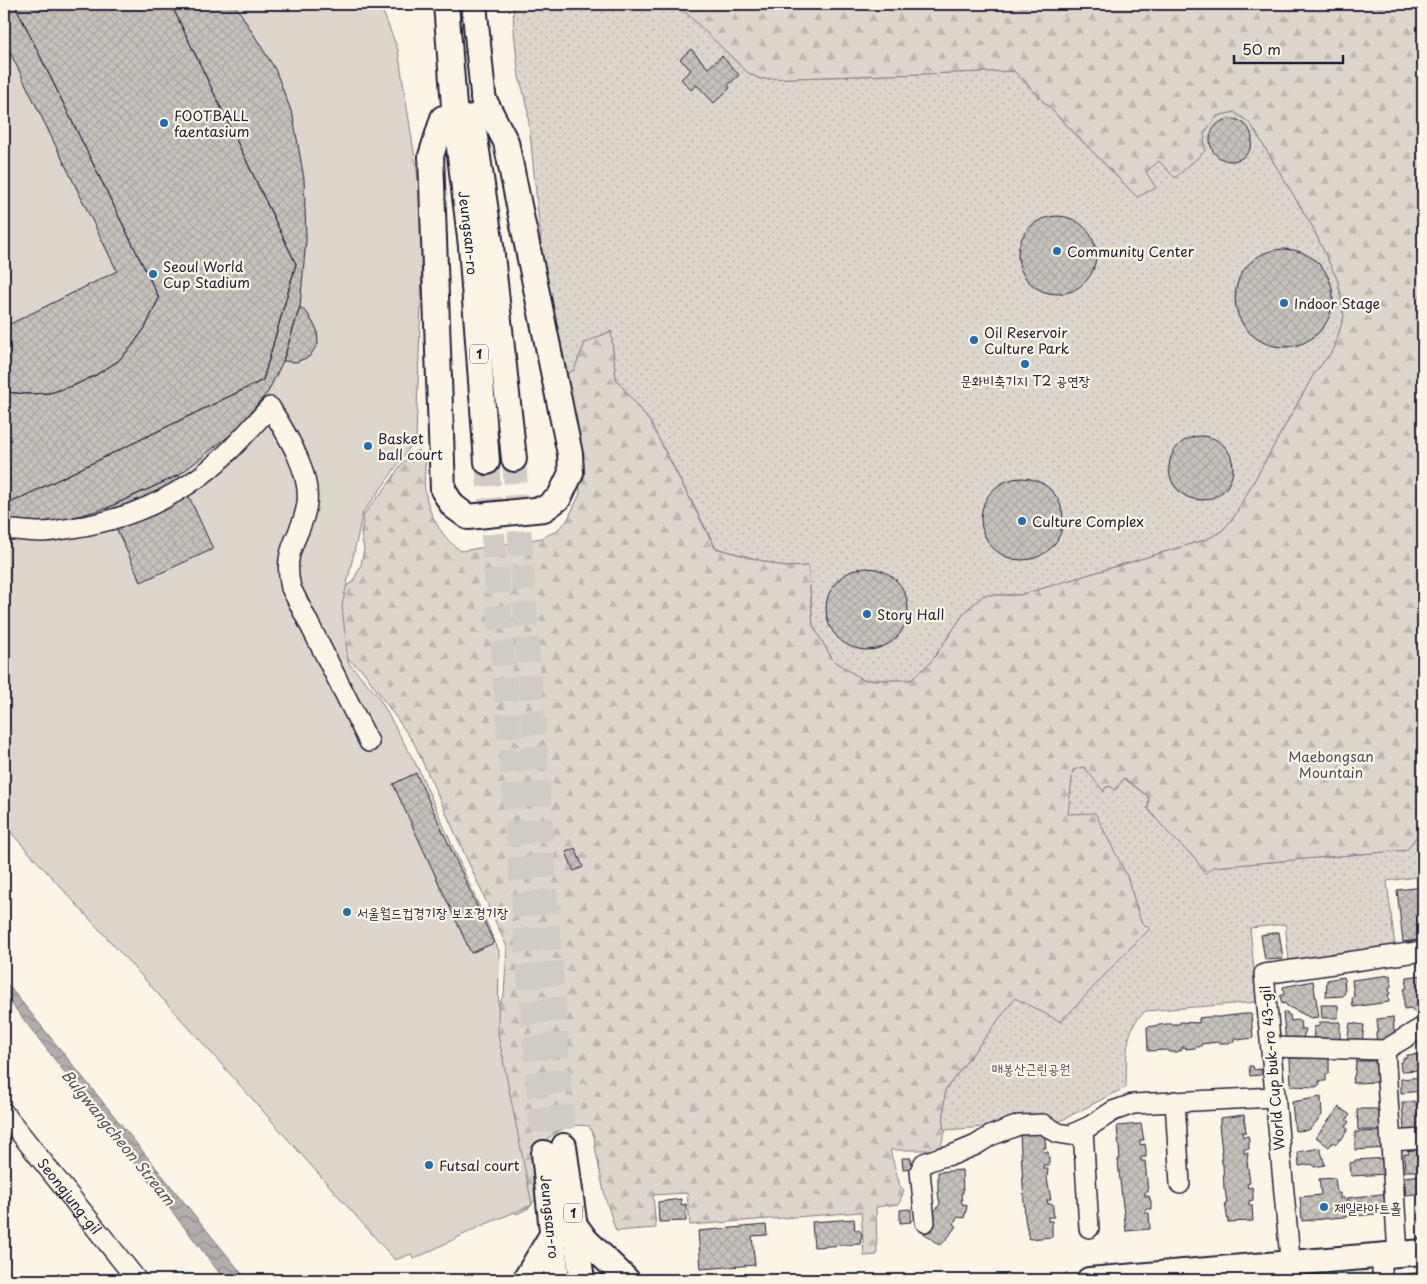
<svg xmlns="http://www.w3.org/2000/svg" width="1427" height="1284" viewBox="0 0 1427 1284" font-family="'Playpen Sans','Poor Story',sans-serif">
<style>
.green{fill:url(#green-dots);stroke:#7f7c84}
.forest{fill:url(#forest-firs);stroke:#7f7c84}
.pitch{fill:#dcd6cc;stroke:#7f7c84}
.water{fill:url(#water-waves);stroke:#78757e}
.building{fill:url(#building-cross-hatch);stroke:#22223b}
.lines{fill:none;stroke-linecap:round;stroke-linejoin:round}
.major-tunnel{stroke:#d0cbc3;stroke-width:24;stroke-dasharray:24 12;stroke-linecap:butt}
.minor-casing{stroke:#22223b;stroke-width:22}
.major-casing{stroke:#22223b;stroke-width:28}
.minor{stroke:#fcf5e5;stroke-width:19}
.major{stroke:#fcf5e5;stroke-width:24}
.poi-dot{fill:#1f6fb2;stroke:#fcf5e5;stroke-width:2}
.labels{text-anchor:middle;dominant-baseline:central;stroke-width:4.5;stroke-linejoin:round;paint-order:stroke}
.shield{fill:#fcf5e5;stroke:#63616e;stroke-width:1}
.shield-label{font-size:12px;font-weight:bold;fill:#22223b}
.poi-label{font-size:14px;fill:#22223b;stroke:#fcf5e5;text-anchor:start}
.street-label{font-size:14px;fill:#22223b;stroke:#fcf5e5}
.park-label{font-size:14px;fill:#504f5f;stroke:#fcf5e5}
.water-label{font-size:15px;font-style:italic;fill:#545362;stroke:#fcf5e5}
</style>
<defs>
<pattern id="green-dots" width="8" height="8" patternUnits="userSpaceOnUse" patternTransform="scale(1.25)"><rect width="8" height="8" fill="#dcd6cc"/><path d="M2 2h.1M6 6h.1" fill="none" stroke="#bcb7b0" stroke-width="1.8" stroke-linecap="round"/></pattern>
<pattern id="forest-firs" width="22" height="20" patternUnits="userSpaceOnUse" patternTransform="scale(1.25)"><rect width="22" height="20" fill="#dcd6cc"/><path d="M5 1l3.5 6h-7zM16 11l3.5 6h-7z" fill="#bcb7b0"/></pattern>
<pattern id="water-waves" width="16" height="10" patternUnits="userSpaceOnUse" patternTransform="scale(1.25)"><rect width="16" height="10" fill="#b2adab"/><path d="M0 5q4-4 8 0t8 0" fill="none" stroke="#908c8c"/></pattern>
<pattern id="building-cross-hatch" width="8" height="8" patternUnits="userSpaceOnUse" patternTransform="scale(1.25)"><rect width="8" height="8" fill="#c6c1bb"/><path d="M0 0l8 8M0 8l8-8" fill="none" stroke="#aaa6a2"/></pattern>
</defs>
<rect width="100%" height="100%" fill="#fcf5e5"/>
<filter id="ink" filterUnits="userSpaceOnUse"><feTurbulence type="fractalNoise" baseFrequency=".02" numOctaves="2"/><feDisplacementMap in="SourceGraphic" scale="10" xChannelSelector="R" yChannelSelector="G"/><feConvolveMatrix kernelMatrix="1 2 1 2 8 2 1 2 1" color-interpolation-filters="sRGB"/></filter>
<g filter="url(#ink)">
<path class="green" d="M513 4H677L747 72 760 79 1014 71 1137 197 1145 172 1159 161 1175 177 1204 133 1217 116 1234 112 1246 120 1252 126 1312 226 1338 281 1344 316 1334 349 1314 374 1234 517 1223 530 1208 539 1020 595H984L965 612 931 662 911 680H863L833 660 813 626 808 566 785 567 716 548 650 422 616 379 611 331 585 343 574 370 558 378 534 264 543 262 527 104 519 77 517 60 514 31Z
M1084 766 1104 791V788L1110 786 1115 790 1123 778 1149 797 1148 809 1172 837 1195 858 1213 867 1407 850 1423 827V876L1387 881 1395 946 1342 954 1289 960 1285 924 1250 928 1257 1002 1146 1011C1123 1027 1127 1061 1126 1087L1060 1121 946 1130 943 1128 945 1090 1015 998 1070 1012 1127 951 1150 929 1141 922 1127 876 1067 815 1073 770Z"/>
<path class="forest" d="M677 4H1423V827L1407 850 1213 867 1205 874 1195 858 1172 837 1148 809 1149 797 1124 778 1115 790 1110 786 1105 788 1104 792 1084 767 1073 770 1068 814 1095 813 1127 876 1141 922 1150 929 1127 951 1061 1022 1015 998 945 1090 943 1128 946 1130 939 1150H890L900 1186 904 1190 899 1204 876 1207 877 1255 864 1256 861 1212 690 1225 687 1193 653 1195 656 1228 616 1231 605 1197 595 1147 594 1136 589 1126C569 1123 559 1130 543 1142L535 1200 529 1208 517 1214 507 1209 490 1020 504 995 507 947 414 743 363 671 330 645 339 589 352 583 361 565 364 549 361 534 364 514 390 482 400 466 411 454 418 450 426 457C425 469 423 484 426 496 430 517 443 539 461 551L542 538 556 531 567 521 580 494 579 475 558 378 574 370 585 343 611 331 616 379 650 422 715 548 785 567 808 566 813 626 833 660 863 680H911L931 662 965 612 984 595H1020L1208 539 1223 530 1234 517 1314 374 1334 349 1344 316 1338 281 1312 226 1252 126 1246 120 1234 112 1217 116 1204 133 1205 151 1175 178 1159 161 1146 172 1156 188 1137 197 1014 71 760 79 747 72Z"/>
<path class="pitch" d="M4 4H380L398 50 424 216 416 438 380 490 363 512 342 606 348 662 378 696 418 768 499 951 498 1034 532 1205 481 1226 414 1259 411 1254 395 1260 191 1030 4 825Z"/>
<path class="water" d="M4 980 247 1280H225L4 994Z"/>
<path class="building" d="M4 4H171L296 264 263 380 4 506V392L28 394 50 393 75 385 96 375 118 361 132 346 145 328 159 298 16 7Z
M171 4H233L241 14 275 69 293 116 304 179 306 240 300 307 283 361 268 392 234 432 179 475 107 508 56 522H4V506L263 380 296 264Z
M4 5 16 7 159 298 145 328 132 346 118 361 96 375 75 385 50 393 28 394 4 392V327L117 271 4 40Z
M691 49 708 68 722 56 739 75 728 85 730 88 714 103 697 85 691 90 681 79 691 70 680 59Z
M1210 140a21 21 0 1 1 42 0a21 21 0 1 1-42 0Z
M1018 255a39 39 0 1 1 78 0a39 39 0 1 1-78 0Z
M1235 298a49 49 0 1 1 98 0a49 49 0 1 1-98 0Z
M300 307 308 314 317 330 318 344 309 357 296 362 283 361Z
M1169 468a32 32 0 1 1 64 0a32 32 0 1 1-64 0Z
M179 475 213 549 141 582 107 508Z
M981 519a41 41 0 1 1 82 0a41 41 0 1 1-82 0Z
M826 609a41 41 0 1 1 82 0a41 41 0 1 1-82 0Z
M416 773 494 943 471 953 393 784Z
M575 848 583 867 574 871 566 852Z
M1423 887V939L1403 942 1397 890Z
M1279 932 1283 959 1265 960 1261 935Z
M1390 975 1391 984V987H1389L1390 994H1388L1389 1002 1353 1007 1352 999 1354 996 1352 980Z
M1423 975V1015L1418 1016 1411 1008 1404 1009V989H1406L1407 977Z
M1344 977 1345 992 1343 996 1326 997 1327 980Z
M1313 981 1319 1017 1311 1018 1287 1006 1285 1003 1282 1004 1280 996 1284 994 1283 987Z
M1321 1005H1338V1018H1322Z
M1287 1012 1288 1015H1290L1291 1021 1298 1020 1300 1021 1301 1029H1306L1302 1041 1286 1042 1283 1013Z
M1244 1014H1251L1253 1038 1238 1040V1038H1234V1042L1228 1043H1220L1218 1042 1201 1044V1046L1195 1048 1186 1049 1185 1047H1182V1050L1176 1052H1169L1166 1050 1148 1051 1147 1027 1166 1024H1180V1022L1199 1023V1018L1206 1017H1219Z
M1393 1017 1395 1044 1377 1047 1376 1033 1378 1030 1377 1019Z
M1320 1022H1340V1048L1313 1047 1314 1027 1319 1026Z
M1350 1023 1364 1025 1362 1043 1347 1042Z
M1423 1054V1070L1401 1071 1400 1062H1403V1058H1407V1055Z
M1290 1058H1329V1074H1326V1081H1319L1320 1084 1316 1087 1291 1086Z
M1356 1061H1375L1376 1063 1380 1064V1082L1352 1083 1355 1073Z
M1249 1066H1253L1254 1070 1261 1069V1075L1250 1076Z
M1423 1077V1091L1401 1093V1079Z
M1321 1097 1322 1115 1309 1130 1295 1131 1292 1102Z
M1402 1102H1417V1105L1423 1104V1129L1404 1130Z
M1339 1107 1350 1115 1346 1120 1349 1122 1345 1127 1348 1129 1341 1140 1340 1139 1336 1144 1333 1142 1329 1147 1316 1137Z
M1357 1109H1377V1112H1386V1130H1358Z
M1244 1115 1246 1132H1242L1243 1137 1248 1136 1249 1141V1149H1244V1153H1248L1247 1161 1250 1183 1247 1184 1248 1188 1252 1187 1253 1194V1200L1249 1201V1205H1252L1253 1221 1228 1222 1225 1203H1227L1225 1189H1224L1223 1164H1222L1221 1151H1222L1219 1125H1220V1118Z
M1141 1124 1144 1140H1140V1145L1145 1144 1146 1150V1157H1141V1161H1145L1148 1192H1145V1196H1149L1151 1202V1209H1145V1213H1149L1150 1229 1126 1231 1119 1172 1118 1159H1120L1117 1126Z
M1386 1131V1148L1355 1150V1132Z
M1044 1132 1046 1148H1043L1044 1152H1048L1049 1159V1165H1043L1044 1169H1048L1047 1178 1051 1200H1047L1048 1204H1053V1210L1054 1217H1048V1221H1052V1237L1029 1239 1025 1219 1020 1134Z
M1320 1148 1325 1165 1314 1167 1312 1164 1299 1166 1298 1152Z
M1423 1148V1171H1405L1404 1154H1409L1408 1152 1409 1149Z
M902 1158H911L912 1168 903 1169Z
M1387 1158 1388 1174 1351 1176 1350 1163 1355 1162V1160Z
M962 1170 963 1193H961L962 1204 967 1205 966 1211 964 1218 958 1217 953 1224 956 1226 949 1236 941 1245 939 1243V1245L921 1231 940 1204 938 1193V1172Z
M1423 1175V1193L1406 1195 1404 1177Z
M1335 1178 1337 1193H1340V1198H1344L1353 1216 1302 1221 1300 1197 1321 1195 1319 1179Z
M1390 1193 1392 1212 1357 1216 1347 1198Z
M681 1199V1205L686 1204V1221L659 1222 658 1202Z
M911 1209V1222L900 1223V1210Z
M854 1219 855 1230H859L862 1234 860 1244 814 1247 812 1222Z
M766 1225 767 1235 752 1236 755 1265 701 1269 698 1231Z
M1423 1272V1280H1391V1276Z"/>
<g class="lines">
<path class="major-tunnel" d="M514 459 564 1146
M487 462 544 1153"/>
<g class="minor-casing">
<g id="minor">
<path d="M4 529C16 530 29 532 42 532 52 532 63 529 72 528 120 521 163 504 202 475 228 455 249 430 270 407 286 433 311 472 307 503 303 537 281 546 291 588L369 742"/>
<path d="M1271 1047 1385 1050 1398 1254"/>
<path d="M1385 1050 1423 1027"/>
<path d="M1175 1101 1180 1184"/>
<path id="s1" d="M4 1113 137 1280"/>
<path d="M1083 1130 1089 1228"/>
<path d="M1391 1141 1423 1139"/>
<path d="M925 1222 920 1171 924 1163 941 1157 952 1155 976 1145 990 1136 1019 1125 1043 1124 1058 1133 1070 1135 1090 1126 1113 1111 1133 1104 1275 1097"/>
<path d="M1382 1256V1280"/>
<path d="M1292 1280 1264 974 1423 951"/>
</g>
</g>
<g class="major-casing">
<g id="major">
<path id="s2" d="M446 4 454 106 471 246 487 462"/>
<path d="M474 4 485 114"/>
<path d="M472 117 491 246 514 459"/>
<path d="M443 118 431 156 443 490 453 506 468 517 544 509 559 498 571 473 570 454 506 142 483 98"/>
<path d="M564 1146 582 1280"/>
<path id="s3" d="M544 1153 557 1280"/>
<path d="M575 1225 586 1240 627 1280"/>
<path d="M525 1280 553 1233"/>
<path d="M1089 1280 1423 1252"/>
</g>
</g>
<use href="#minor" class="minor"/>
<use href="#major" class="major"/>
</g>
</g>
<g class="poi-dot">
<circle cx="164" cy="123" r="5"/>
<circle cx="1057" cy="251" r="5"/>
<circle cx="153" cy="274" r="5"/>
<circle cx="1284" cy="303" r="5"/>
<circle cx="974" cy="340" r="5"/>
<circle cx="1025" cy="364" r="5"/>
<circle cx="368" cy="446" r="5"/>
<circle cx="1022" cy="521" r="5"/>
<circle cx="867" cy="614" r="5"/>
<circle cx="347" cy="912" r="5"/>
<circle cx="429" cy="1165" r="5"/>
<circle cx="1324" cy="1207" r="5"/>
</g>
<g class="labels">
<g class="shield">
<rect x="470" y="344.5" width="18" height="19" rx="4"/>
<rect x="564" y="1203.5" width="18" height="19" rx="4"/>
</g>
<g class="shield-label">
<text x="479" y="354">1</text>
<text x="573" y="1213">1</text>
</g>
<g class="poi-label">
<text x="174" y="115">FOOTBALL<tspan x="174" dy="16">faentasium</tspan></text>
<text x="1067" y="251">Community Center</text>
<text x="163" y="266">Seoul World<tspan x="163" dy="16">Cup Stadium</tspan></text>
<text x="1294" y="303">Indoor Stage</text>
<text x="984" y="332">Oil Reservoir<tspan x="984" dy="16">Culture Park</tspan></text>
<text x="1025" y="380" text-anchor="middle">문화비축기지 T2 공연장</text>
<text x="378" y="438">Basket<tspan x="378" dy="16">ball court</tspan></text>
<text x="1032" y="521">Culture Complex</text>
<text x="877" y="614">Story Hall</text>
<text x="357" y="912">서울월드컵경기장 보조경기장</text>
<text x="439" y="1165">Futsal court</text>
<text x="1334" y="1207">제일라아트홀</text>
</g>
<g class="street-label">
<text stroke="none"><textPath href="#s2" startOffset="230">Jeungsan-ro</textPath></text>
<text transform="translate(1272 1068) rotate(-95)">World Cup buk-ro 43-gil</text>
<text stroke="none"><textPath href="#s1" startOffset="106">Seongjung-gil</textPath></text>
<text stroke="none"><textPath href="#s3" startOffset="64">Jeungsan-ro</textPath></text>
</g>
<g class="park-label">
<text x="1331" y="756">Maebongsan<tspan x="1331" dy="16">Mountain</tspan></text>
<text x="1031" y="1068">매봉산근린공원</text>
</g>
<g class="water-label">
<text transform="translate(119 1137) rotate(51)">Bulgwangcheon Stream</text>
</g>
</g>
<rect width="1427" height="1284" fill="none" stroke="#fcf5e5" stroke-width="20"/>
<rect x="10" y="10" width="1407" height="1264" fill="none" stroke="#22223b" stroke-width="2" filter="url(#ink)"/>
<path d="M1234 55v8h109v-8" fill="none" stroke="#22223b" stroke-width="2.5"/>
<text x="1242" y="55" font-size="15" fill="#22223b" stroke="#fcf5e5" stroke-width="4" paint-order="stroke">50 m</text>
</svg>
